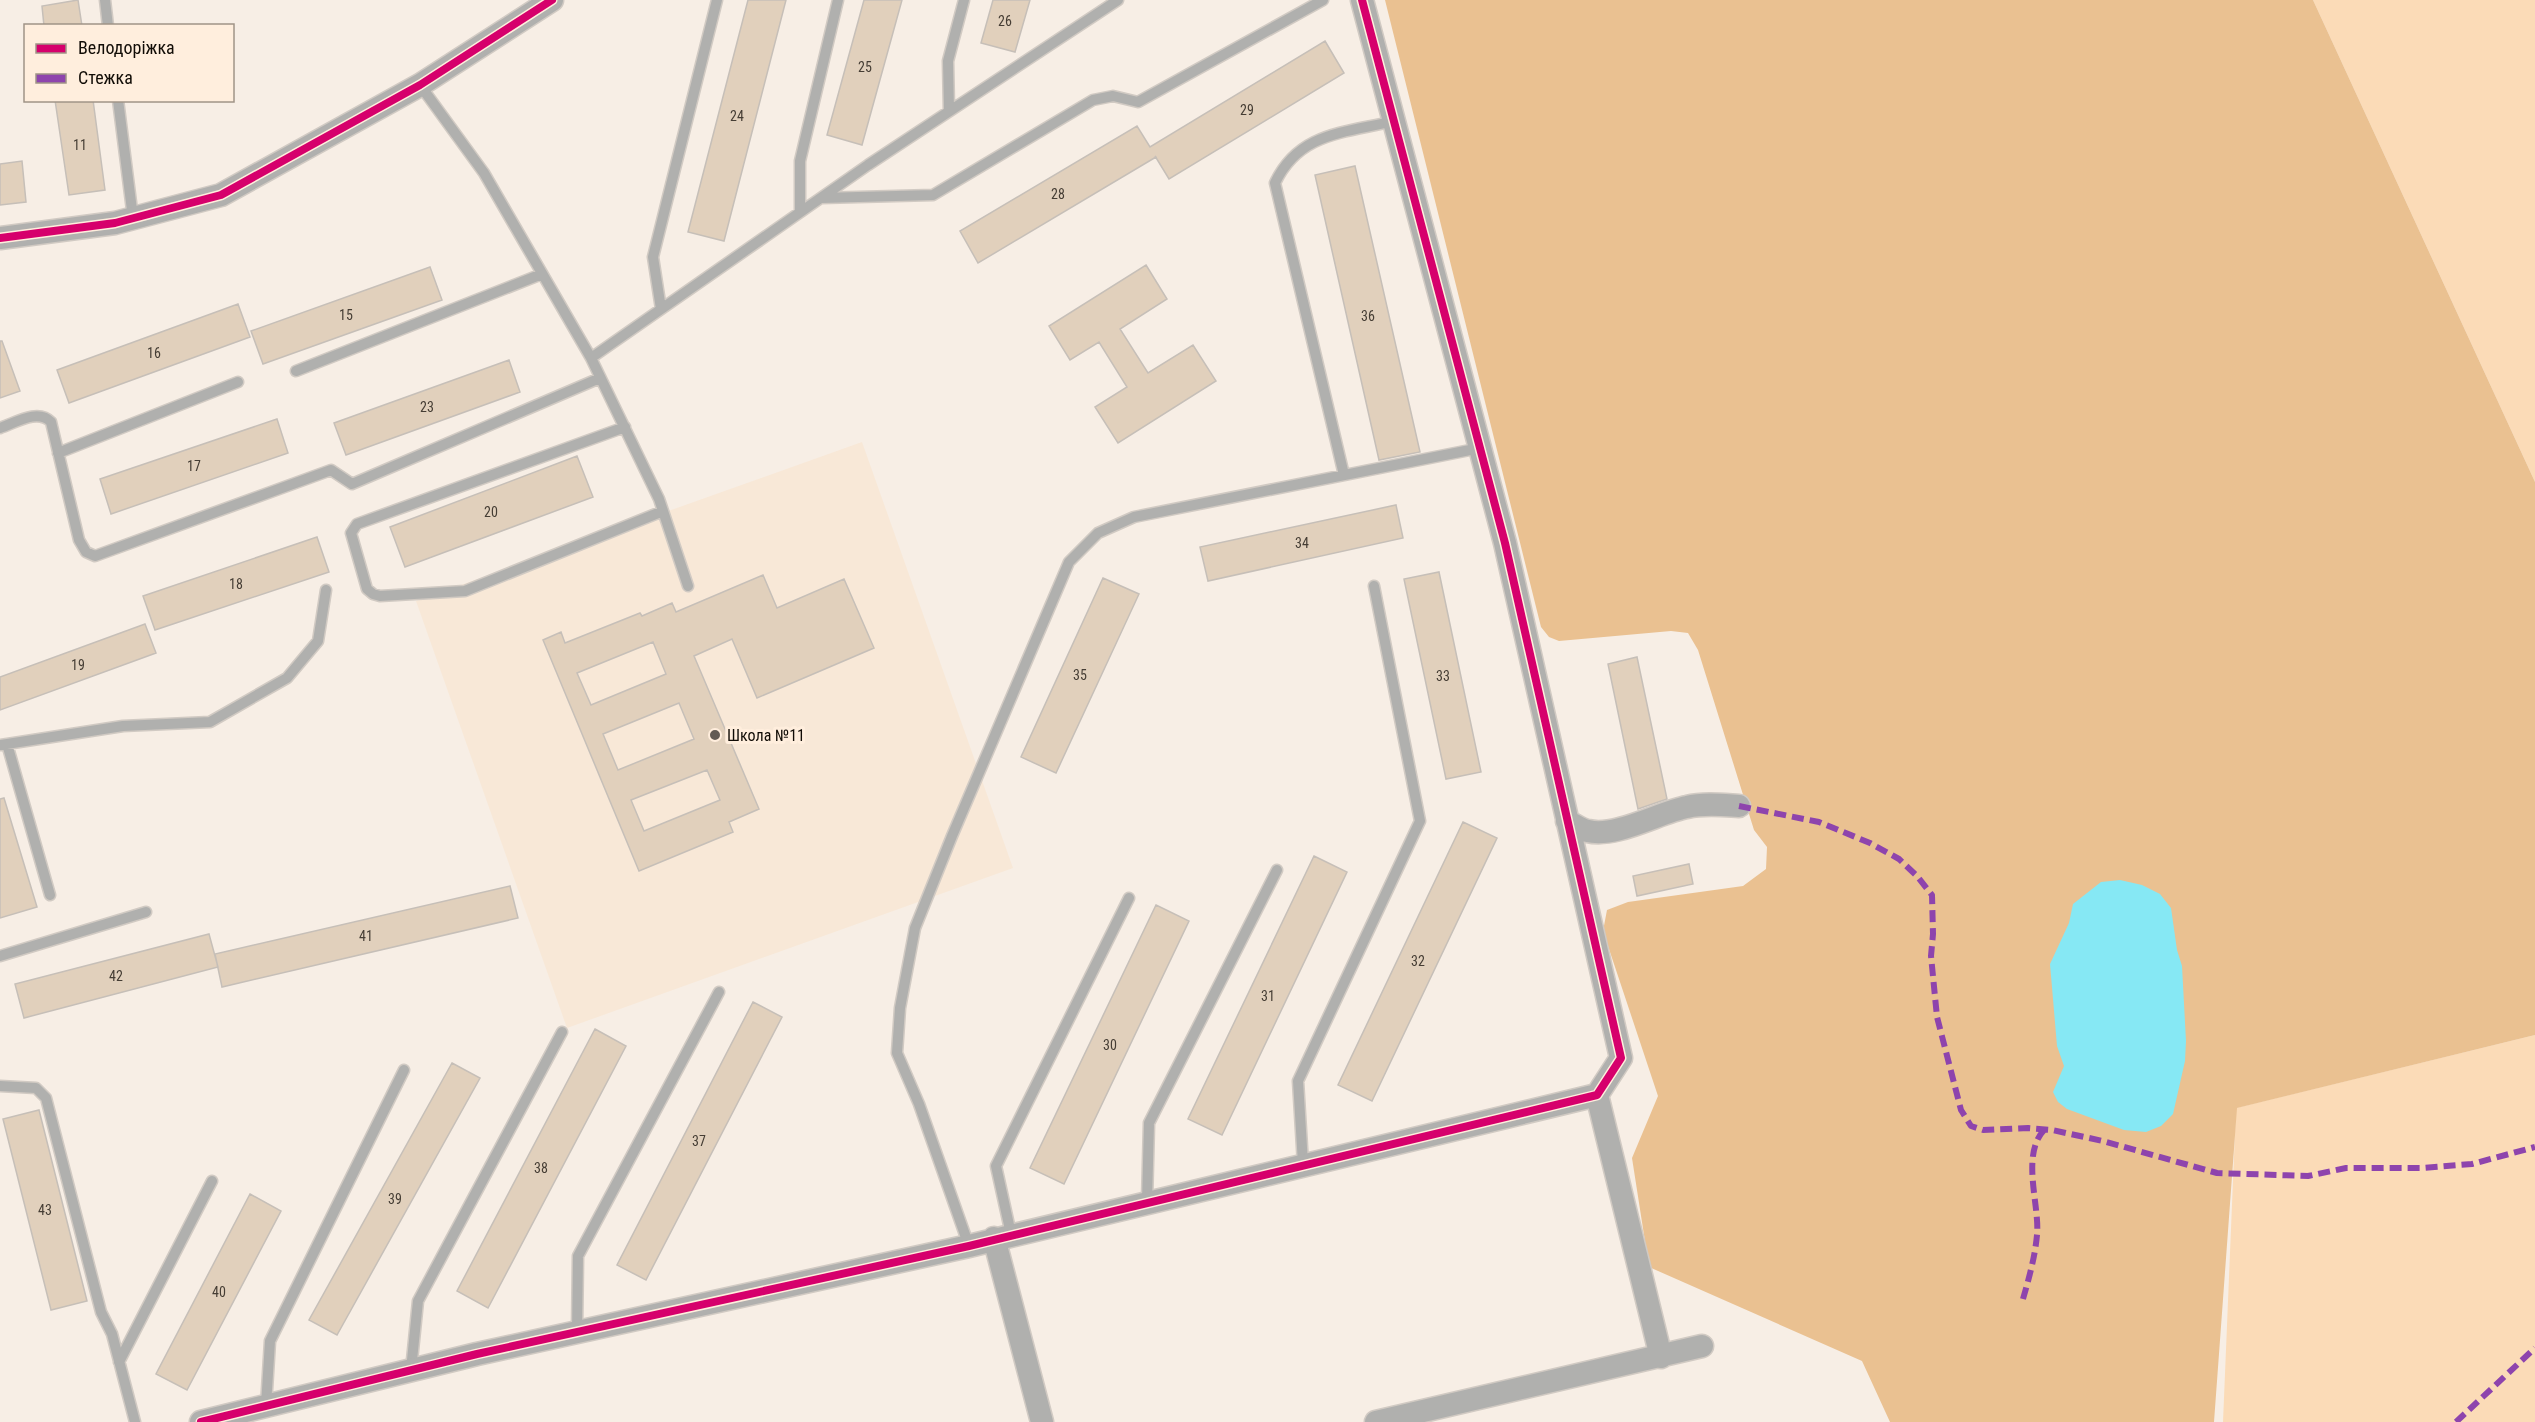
<svg xmlns="http://www.w3.org/2000/svg" width="2535" height="1422" viewBox="0 0 2535 1422" font-family="'Roboto Condensed',sans-serif">
<style>
.built{fill:#f8e8d7}
.green{fill:#fbdbb7}
.forest{fill:#eac191}
.water{fill:#86e8f4}
.building{fill:#e1d0bc;stroke:#c6bfb8;stroke-width:1.5;fill-rule:evenodd}
.lines{fill:none;stroke-linecap:round;stroke-linejoin:round}
.lane-casing{stroke:#d1cac3;stroke-width:13}
.street-casing{stroke:#d1cac3;stroke-width:25}
.lane{stroke:#b0b0ae;stroke-width:10}
.street{stroke:#b0b0ae;stroke-width:22}
.quiet{stroke:#8e44ad;stroke-width:6;stroke-dasharray:12 6;stroke-linecap:butt}
.cycleway-casing{stroke:#fed;stroke-width:11}
.cycleway{stroke:#d6006c;stroke-width:8}
.poi-dot{fill:#625b54;stroke:#fed;stroke-width:2}
.labels{text-anchor:middle;dominant-baseline:central;stroke-width:6;stroke-linejoin:round;paint-order:stroke}
.number-label{font-size:14px;fill:#453d34}
.poi-label{font-size:16px;fill:#110c06;stroke:#fed;text-anchor:start}
</style>
<rect width="100%" height="100%" fill="#f7eee5"/>
<path class="built" d="M862 442 1013 868 567 1028 416 601Z"/>
<path class="green" d="M2313 0H2535V482Z
M2535 1035V1422H2223L2236 1108Z"/>
<path class="forest" d="M1385 0H2313L2535 482V1035L2237 1108 2214 1422H1890L1862 1361 1649 1267 1632 1158 1658 1096 1603 931 1607 910 1628 902 1743 886 1766 869 1767 847 1754 830 1698 650 1688 633 1671 631 1559 641 1549 637 1541 627Z"/>
<path class="water" d="M2120 880 2142 885 2160 894 2171 908 2177 950 2182 966 2186 1041 2185 1061 2173 1114 2161 1126 2146 1132 2124 1130 2067 1109 2058 1102 2053 1092 2064 1066 2057 1046 2050 964 2069 923 2073 904 2101 882Z"/>
<path class="building" d="M78 0 82 26H44L42 6Z
M748 0H786L724 241 688 232Z
M864 0H902L862 145 827 135Z
M993 0H1030L1015 52 981 43Z
M1325 41 1344 73 1169 179 1155 156 1156 157 978 263 960 231 1137 126 1150 147Z
M55 100H93L105 190 69 195Z
M22 161 26 202 0 205V164Z
M1355 166 1420 452 1379 460 1315 175Z
M1146 265 1167 299 1120 329 1148 373 1193 345 1216 381 1118 443 1095 407 1127 387 1099 342 1070 360 1049 326Z
M430 267 442 300 263 364 251 331Z
M238 304 250 337 69 403 57 370Z
M0 341H2L20 391 0 398Z
M509 360 520 392 346 455 334 423Z
M277 419 288 453 111 514 100 479Z
M577 456 593 497 405 567 390 527Z
M1396 505 1403 538 1208 581 1200 547Z
M317 537 329 572 155 630 143 596Z
M1439 572 1481 772 1446 779 1404 579Z
M763 575 777 608 844 579 874 648 757 698 732 639 694 656 759 809 729 822 733 832 639 871 543 640 561 632 565 643 640 613 642 616 672 603 676 612ZM653 642 666 674 591 705 577 673ZM679 703 694 739 618 770 603 734ZM707 770 720 800 644 831 631 800Z
M1103 578 1139 594 1056 773 1021 757Z
M145 624 156 653 0 710V677Z
M1637 657 1667 799 1638 809 1608 664Z
M4 798 37 907 0 918V799Z
M1463 822 1497 838 1372 1101 1338 1085Z
M1314 856 1347 872 1222 1135 1188 1119Z
M1689 864 1693 884 1637 896 1633 876Z
M510 886 518 918 222 987 215 954Z
M1156 905 1189 921 1064 1184 1030 1168Z
M209 934 218 967 24 1018 15 984Z
M753 1002 782 1017 646 1280 617 1265Z
M595 1029 626 1046 488 1308 457 1291Z
M452 1063 480 1078 337 1335 309 1320Z
M39 1110 87 1301 51 1310 3 1119Z
M250 1194 281 1211 187 1390 156 1374Z"/>
<g class="lines">
<g class="lane-casing">
<path id="lane" d="M105 0 108 26
M420 85 484 173 591 358 659 499 688 586
M118 100 133 218
M949 111 948 61 964 0
M821 198 933 195 1093 100 1113 96 1138 102 1323 0
M800 212V161L838 0
M661 309 653 257 717 0
M591 358 868 165 1118 0
M296 371 542 274
M625 427 357 524 351 533 367 589 373 594 380 596 465 591 663 511
M0 428C15 423 38 408 51 422L79 540 86 552 95 556 331 470 352 484 600 378
M58 453 238 382
M1344 475 1275 183C1299 132 1345 133 1394 121
M7 744 50 895
M0 745 123 726 210 722 287 678 318 641 326 590
M0 956 146 912
M0 1086 36 1088 46 1098 101 1312 112 1334 135 1422
M1303 1164 1298 1081 1420 821 1374 586
M1147 1202 1149 1123 1277 870
M1011 1234 996 1166 1129 898
M969 1246 919 1104 897 1053 900 1008 915 928 952 836 1069 562 1098 533 1134 517 1480 448
M577 1332 578 1256 719 992
M119 1362 212 1181
M411 1370 418 1301 562 1032
M266 1406 270 1341 404 1070"/>
</g>
<g class="street-casing">
<path id="street" d="M0 238 115 223 221 195 420 85 552 0
M1567 821C1574 824 1581 830 1588 831 1616 838 1660 812 1687 807 1704 803 1722 805 1739 806
M1597 1095 1661 1357
M994 1238 1042 1422
M201 1422 477 1354 969 1246 1597 1095 1621 1058 1505 543 1362 0
M1376 1422 1702 1346"/>
</g>
<use href="#lane" class="lane"/>
<use href="#street" class="street"/>
<path class="quiet" d="M1739 806 1819 822 1870 843 1899 859 1917 876 1932 895 1933 934 1931 956 1937 1017 1961 1110 1971 1126 1983 1130 2028 1128 2052 1130 2103 1141 2217 1173 2308 1176 2346 1168H2421L2472 1164 2535 1147
M2023 1299C2029 1278 2035 1257 2037 1235 2040 1205 2020 1154 2045 1129
M2456 1422 2535 1348"/>
<g class="cycleway-casing">
<path id="cycleway" d="M0 238 115 223 221 195 420 85 552 0
M201 1422 477 1354 969 1246 1597 1095 1621 1058 1505 543 1362 0"/>
</g>
<use href="#cycleway" class="cycleway"/>
</g>
<circle class="poi-dot" cx="715" cy="735" r="6"/>
<g class="labels">
<g class="number-label">
<text x="1005" y="21">26</text>
<text x="865" y="67">25</text>
<text x="1247" y="110">29</text>
<text x="737" y="116">24</text>
<text x="80" y="145">11</text>
<text x="1058" y="194">28</text>
<text x="346" y="315">15</text>
<text x="1368" y="316">36</text>
<text x="154" y="353">16</text>
<text x="427" y="407">23</text>
<text x="194" y="466">17</text>
<text x="491" y="512">20</text>
<text x="1302" y="543">34</text>
<text x="236" y="584">18</text>
<text x="78" y="665">19</text>
<text x="1080" y="675">35</text>
<text x="1443" y="676">33</text>
<text x="366" y="936">41</text>
<text x="1418" y="961">32</text>
<text x="116" y="976">42</text>
<text x="1268" y="996">31</text>
<text x="1110" y="1045">30</text>
<text x="699" y="1141">37</text>
<text x="541" y="1168">38</text>
<text x="395" y="1199">39</text>
<text x="45" y="1210">43</text>
<text x="219" y="1292">40</text>
</g>
<g class="poi-label">
<text x="727" y="735">Школа №11</text>
</g>
</g>
<rect x="24" y="24" width="210" height="78" fill="#ffeedd" stroke="#a09487" stroke-width="1.5"/>
<rect x="36" y="44" width="30" height="9" fill="#d6006c" stroke="#a09487" stroke-width="1.5"/>
<text x="78" y="54" font-size="18" fill="#110c06">Велодоріжка</text>
<rect x="36" y="74" width="30" height="9" fill="#8e44ad" stroke="#a09487" stroke-width="1.5"/>
<text x="78" y="84" font-size="18" fill="#110c06">Стежка</text>
</svg>
